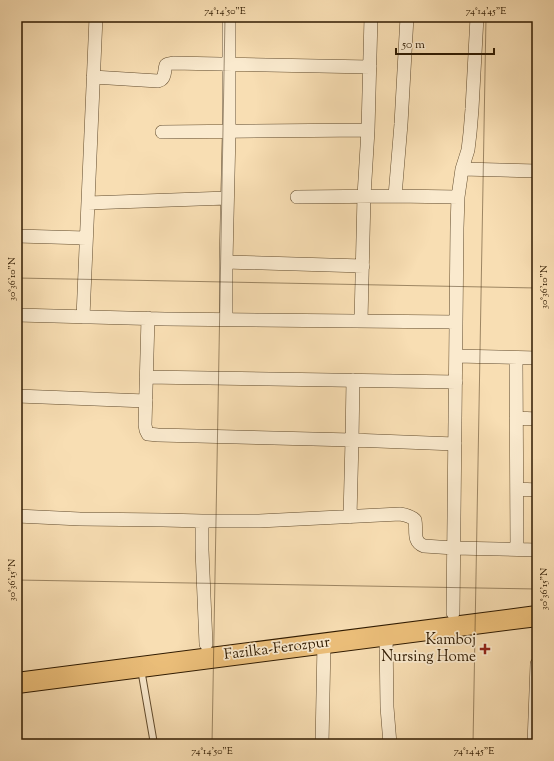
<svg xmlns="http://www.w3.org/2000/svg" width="554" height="761" viewBox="0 0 554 761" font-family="'Sorts Mill Goudy',serif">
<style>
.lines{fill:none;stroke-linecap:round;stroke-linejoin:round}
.lane-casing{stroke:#614b2d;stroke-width:8}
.street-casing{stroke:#614b2d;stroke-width:14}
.primary-casing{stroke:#2f1a00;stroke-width:22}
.lane{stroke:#faeace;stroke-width:6}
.street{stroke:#faeace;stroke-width:13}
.primary{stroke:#ecbf7a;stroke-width:20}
.ticks{fill:none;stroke:#2f1a00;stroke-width:1;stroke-opacity:0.45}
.poi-dot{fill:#8f2418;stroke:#faeace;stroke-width:1.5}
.labels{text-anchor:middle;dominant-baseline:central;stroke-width:3.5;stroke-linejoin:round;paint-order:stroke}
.poi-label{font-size:15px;fill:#2f1a00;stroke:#faeace;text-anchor:end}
.street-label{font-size:15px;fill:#2f1a00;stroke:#faeace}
.neatline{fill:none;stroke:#2f1a00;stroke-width:1.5}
.ticks-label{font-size:10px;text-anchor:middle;fill:#2f1a00}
</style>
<rect width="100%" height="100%" fill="#f8deb3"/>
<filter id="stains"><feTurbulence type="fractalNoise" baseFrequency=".005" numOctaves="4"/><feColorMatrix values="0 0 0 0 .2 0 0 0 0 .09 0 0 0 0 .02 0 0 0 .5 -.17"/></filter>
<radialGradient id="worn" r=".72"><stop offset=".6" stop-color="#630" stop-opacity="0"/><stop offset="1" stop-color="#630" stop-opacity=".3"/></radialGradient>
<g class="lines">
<g class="lane-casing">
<path id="lane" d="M141 669 154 744"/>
</g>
<g class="street-casing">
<path id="street" d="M93 77 158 81C166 79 164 71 166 65L168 64 173 63 370 67
M162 132 368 130
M462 169 537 171
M395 196 401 124 407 17
M297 197 395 196 458 197
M88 203 227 198
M17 236 86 238
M226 262 363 266
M17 315 165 319 456 322
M83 317 96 17
M148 318 145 425 146 430 148 434 158 435 352 440 455 444
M226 319V262L229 132V17
M361 321 364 196 368 130 371 17
M456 356 537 358
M516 358 517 549
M146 377 456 382
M17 396 146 401
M516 418 537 419
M517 489 537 490
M17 516 80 519 163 520 202 521H259L400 514C406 515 411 516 415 520 417 530 412 542 424 546L454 548 537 550
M350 517 352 440 353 380
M202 521V550L206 644
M453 613 457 228 458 197 462 169 468 150 470 133 472 109 477 17
M386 635 387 707 390 744
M322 744 324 643
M534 744 537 664"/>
</g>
<g class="primary-casing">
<path id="primary" d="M17 683 537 616"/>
</g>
<use href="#lane" class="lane"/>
<use href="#street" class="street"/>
<use href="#primary" class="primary"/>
</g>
<path class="ticks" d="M17 278 537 288M17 580 537 589M212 744 225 17M473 744 486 17"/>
<path class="poi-dot" d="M483 643h4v4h4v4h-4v4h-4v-4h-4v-4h4z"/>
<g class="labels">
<g class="poi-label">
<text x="476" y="640">Kamboj<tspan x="476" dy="17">Nursing Home</tspan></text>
</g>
<g class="street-label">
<text transform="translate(277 649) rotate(-7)">Fazilka-Ferozpur</text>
</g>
</g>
<rect width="554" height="761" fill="none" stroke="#f8deb3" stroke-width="44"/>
<path d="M396 48v6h98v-6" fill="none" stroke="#2f1a00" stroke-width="2"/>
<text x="402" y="48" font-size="12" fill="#2f1a00" stroke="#faeace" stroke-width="3" paint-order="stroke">50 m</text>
<rect x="22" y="22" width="510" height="717" class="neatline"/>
<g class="ticks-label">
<text x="225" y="14">74°14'50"E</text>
<text x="486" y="14">74°14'45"E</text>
<text transform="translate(11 279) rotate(-90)" y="4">30°36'10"N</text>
<text transform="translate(543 287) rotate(-90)" y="4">30°36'10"N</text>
<text transform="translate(11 580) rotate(-90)" y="4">30°36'15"N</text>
<text transform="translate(543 589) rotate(-90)" y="4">30°36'15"N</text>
<text x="212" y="754">74°14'50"E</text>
<text x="474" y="754">74°14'45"E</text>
</g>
<rect width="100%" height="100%" filter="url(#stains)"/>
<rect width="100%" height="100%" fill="url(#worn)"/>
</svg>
